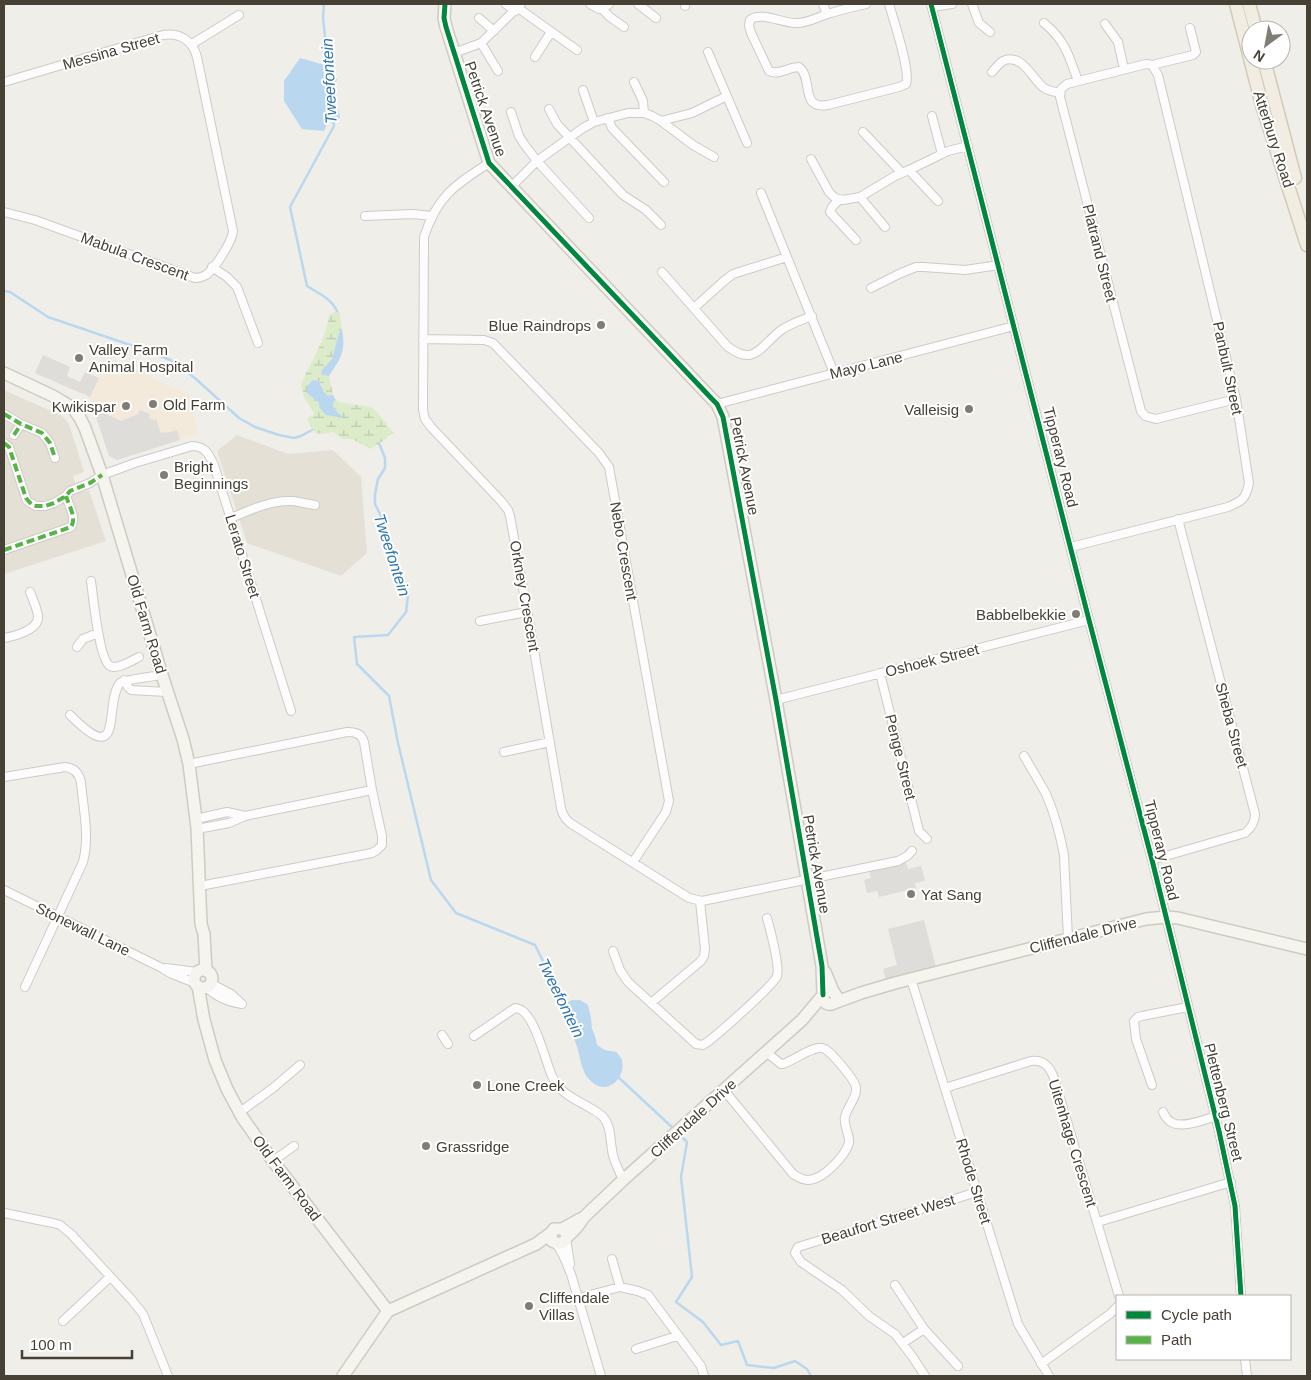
<svg xmlns="http://www.w3.org/2000/svg" width="1311" height="1380" viewBox="0 0 1311 1380" font-family="Helvetica,sans-serif">
<style>
.residential{fill:#e4e0d6}
.commercial{fill:#f3eadb}
.wetland{fill:url(#wetland-marsh)}
.parking{fill:#dfddd9}
.water{fill:#b9d8ef}
.lines{fill:none;stroke-linecap:round;stroke-linejoin:round}
.stream{stroke:#b9d8ef;stroke-width:2.5}
.street-casing{stroke:#cecbc6;stroke-width:10}
.secondary-casing{stroke:#d0cbc0;stroke-width:14}
.primary-casing{stroke:#d2cbb6;stroke-width:15}
.street{stroke:#fdfcfc;stroke-width:8}
.secondary{stroke:#f6f4ee;stroke-width:11}
.primary{stroke:#f1ede2;stroke-width:12}
.quiet{stroke:#57b346;stroke-width:4;stroke-dasharray:8 4;stroke-linecap:butt}
.cycleway-casing{stroke:#fff;stroke-width:8}
.cycleway{stroke:#00873e;stroke-width:5}
.poi-dot{fill:#827d74;stroke:#fff;stroke-width:2}
.labels{text-anchor:middle;dominant-baseline:central;stroke-width:4;stroke-linejoin:round;paint-order:stroke}
.street-label{font-size:15px;fill:#464035;stroke:#fff}
.poi-label{font-size:15px;fill:#464035;stroke:#fff;text-anchor:start}
.water-label{font-size:16px;font-style:italic;fill:#2d76b2;stroke:#fff}
</style>
<defs>
<pattern id="wetland-marsh" width="20" height="14" patternUnits="userSpaceOnUse" patternTransform="scale(1.25)"><rect width="20" height="14" fill="#dcebc9"/><path d="M1 5h8M5 5V1M11 12h8M15 12V8" fill="none" stroke="#becbad"/></pattern>
</defs>
<rect width="100%" height="100%" fill="#f0eee9"/>
<path class="residential" d="M4 390 62 416 69 424 84 472 73 476 78 493 89 490 106 541 4 574Z
M237 435 288 454 333 450 361 477 367 553 341 576 247 543 217 451Z"/>
<path class="commercial" d="M108 357 190 395 198 434 117 460 109 456 90 397Z"/>
<path class="wetland" d="M337 311H339L342 329 339 333 332 359 322 370 321 373 322 375 329 376 333 395 328 397C322 392 323 386 319 381L313 380 307 393 319 403 326 415 342 418 333 406 334 401 336 400 339 402 371 407 376 411 394 433 389 435 384 441 381 442 371 449 352 439H343L333 432C314 436 314 434 307 418L313 415 314 413 304 397 301 384C311 361 326 340 329 315Z"/>
<path class="parking" d="M43 355 70 367 67 376 80 382 85 372 99 378 90 397 35 373Z
M140 410 150 414 149 418 154 420 156 419 161 433 164 432 167 433 177 430 180 440 117 460 109 456 95 414 102 412 121 421 138 414Z
M906 862 908 869 921 866 925 881 915 883 916 888 879 897 877 891 867 893 864 880 871 878 869 871Z
M924 920 936 967 886 980 883 969 897 965 888 929Z"/>
<path class="water" d="M300 58 332 67 337 80 328 96 327 108H338L340 117 337 122 329 120 324 131 302 129 284 101V81Z
M342 329C346 353 341 357 329 376L322 375 321 373 322 370 332 359 339 333Z
M313 380 319 381 324 392 328 396 333 395 336 400 334 401 333 406 338 413 343 417 342 418 326 415 319 407V403L307 393V386Z
M572 1000H580L588 1005 591 1018 592 1029 595 1036 597 1045 605 1050 616 1052C618 1054 622 1058 622 1061 626 1078 607 1096 592 1082 580 1072 581 1057 576 1044 573 1033 566 1022 562 1012L568 1002Z"/>
<g class="lines">
<path class="stream" d="M324 4 323 17 328 67
M330 90 332 109
M333 120 334 126 290 207 307 286C319 294 331 298 337 311
M4 291 10 292 48 317 142 349 173 361 196 379 239 418 255 427 279 435 294 438 301 436 312 430
M379 443 385 458V468L378 479 375 494V504L381 516 408 595 406 612 388 635 354 637 357 664 389 696 398 743 431 880 456 913 535 945 567 1009
M617 1076 675 1130
M679 1134 687 1142 681 1177 692 1277 676 1302 703 1322 721 1345 738 1341 747 1365 774 1368 795 1361 807 1369 811 1376"/>
<g class="street-casing">
<path id="street" d="M506 4 515 11
M590 4 599 9 605 7 609 4
M638 4 656 18
M685 4V6
M823 4 827 14
M866 4C853 7 840 10 828 14 817 17 807 24 795 23 782 23 760 11 750 20L749 26 751 33 769 71C778 76 788 67 799 67 814 79 799 110 828 105L899 87 906 84C911 72 893 18 889 4
M931 4 1089 620 1152 860 1219 1131 1235 1206 1241 1296
M972 4 979 23 990 32
M932 7 952 4
M518 8 577 50
M602 9 610 17 624 27
M479 18 494 31
M1044 23C1065 40 1069 56 1078 81
M1105 24 1118 42 1124 69
M1190 28 1196 52 1193 55 1152 65 1146 64 1067 84 1061 89 1060 97 1141 411 1145 416 1156 419 1236 399
M481 43 498 71
M192 44 239 15
M708 52 747 143
M454 53 481 43 521 4
M535 57 551 32
M992 72C995 69 999 63 1003 61 1022 52 1033 80 1044 88 1049 91 1055 92 1060 93
M4 82 163 35C180 32 193 41 197 57L233 231C232 242 215 268 206 275 202 277 199 278 195 278L35 220 4 212
M634 82 643 101 644 113
M583 90 594 122
M549 109 557 124 623 195 646 210 661 225
M511 112 519 136 524 144 537 161 589 218
M932 116 942 154
M608 118 612 128 664 182
M661 121 692 113 727 96
M863 132 902 173
M811 159 829 192 835 198 843 200 860 197 895 176 909 170 948 151 968 146
M489 163C455 185 437 196 424 237L423 410 425 419 431 427 501 501 508 510 510 516 533 644 560 802C561 811 563 817 570 823L689 898 702 901 898 861 907 856 912 851
M909 170 938 201
M511 187 537 161 583 128 594 122 628 113H644L652 116 661 121 693 145 714 157
M761 193 834 373
M860 197 885 227
M839 200 832 207 830 212 856 240
M365 216 413 214 432 216
M212 267 227 277 237 287 258 343
M662 272 727 346C754 367 760 347 780 331 789 324 802 320 812 316
M871 288 901 273 916 267H924L965 270 999 265
M694 308 724 281 733 274 787 257
M423 339 484 340 493 343 599 453 609 467 669 801 666 812 633 862
M717 404 1014 326
M4 414 21 424 42 433 50 443 55 458
M14 435 21 424
M4 443 9 447 27 501 36 506H45L54 503 66 496 70 491 90 483 102 475 135 463 192 446C205 446 209 454 214 465L291 711
M231 518C250 510 271 500 292 501 300 502 308 504 315 505
M1071 547 1228 507C1242 501 1246 499 1249 483L1236 399 1158 75 1152 65
M4 550 71 527C77 518 69 506 66 496
M91 581C93 596 99 659 110 666 117 670 133 660 139 657
M480 621 527 612
M4 638C15 636 39 630 38 616 37 608 33 600 30 592
M77 647 83 639 98 633
M880 673 919 831 927 839
M124 680 128 687 131 690 167 692
M776 700 1089 620
M70 715C126 771 103 704 120 683 123 680 155 676 162 675
M504 752 550 742
M1024 756C1031 768 1039 781 1046 794 1055 814 1060 834 1064 855L1068 939
M189 764 347 732C355 732 361 733 364 742L372 790 382 836V845L377 850 372 853 200 886
M4 777 65 767C74 768 79 773 81 782 83 808 90 836 83 862L25 987
M196 819 227 812 245 816
M197 829 229 823 245 816 372 790
M1152 860 1245 833C1251 828 1255 823 1255 814L1178 519
M4 890 162 968 170 973 195 983
M613 951 620 970 628 982 696 1044 703 1045C712 1040 775 984 777 976 780 966 770 929 767 918
M166 968 197 972
M911 979 1018 1324 1049 1376
M210 983 231 994 242 1004
M206 987C216 997 228 1002 242 1004
M651 1003 701 961 704 956 705 949 700 901
M442 1035 448 1044
M474 1036 515 1008C534 1008 545 1061 552 1076 561 1095 575 1099 592 1109 597 1112 601 1114 604 1118 612 1128 610 1144 613 1155 615 1164 620 1172 623 1180
M1152 1085 1136 1039 1134 1021 1138 1017 1142 1016 1188 1007
M945 1088 1031 1061C1044 1059 1050 1067 1054 1078L1119 1296
M724 1090 793 1174C798 1177 802 1180 808 1180 823 1180 845 1156 849 1143 850 1134 843 1126 845 1117 847 1107 857 1098 856 1088 856 1081 832 1053 825 1049 823 1048 821 1047 818 1048 807 1050 794 1060 783 1064H781L766 1052
M240 1112 273 1088 300 1065
M1163 1112C1165 1116 1167 1120 1171 1122 1181 1129 1204 1120 1216 1116
M273 1161 294 1146
M4 1213 53 1223 60 1225 71 1234 131 1299 143 1314 168 1376
M1098 1222 1231 1182
M566 1239 570 1264
M556 1243 563 1255 571 1274 601 1376
M612 1259 620 1287
M895 1285 924 1329 903 1343
M579 1298 620 1287 638 1291 648 1295 701 1366 704 1376
M63 1321 110 1277
M924 1329 958 1366
M636 1349 677 1336
M1245 1359 1247 1376
M1041 1364 1110 1314 1117 1307
M925 1376 912 1356 895 1334 869 1316 842 1290 801 1262 795 1253 798 1247 977 1192"/>
</g>
<g class="secondary-casing">
<path id="secondary" d="M445 4 444 18 446 27 489 163 712 399 717 404 723 417 776 700 822 966 823 995
M4 373 53 396 73 408 80 418 85 428 102 475 162 675 183 739 189 764 197 828 201 924 204 934 206 971
M194 979a9 9 0 1 1 18 0a9 9 0 1 1-18 0Z
M825 972 833 991 837 997C836 1005 828 1007 823 1000V995L827 990 833 991
M198 986 204 1020 215 1060 227 1089 242 1117 273 1161 388 1311
M834 1003 861 993 895 983 1146 919 1166 917 1178 918 1307 949
M551 1233 552 1241C561 1247 570 1240 565 1231
M567 1237 577 1227 584 1217 623 1180 802 1020 823 995
M343 1376 388 1311 536 1244 551 1233 554 1229H562L580 1219"/>
</g>
<g class="primary-casing">
<path id="primary" d="M1236 4 1262 105 1307 245
M1249 4 1256 30
M1264 60 1295 178"/>
</g>
<use href="#street" class="street"/>
<use href="#secondary" class="secondary"/>
<use href="#primary" class="primary"/>
<path class="quiet" d="M4 414 21 424 42 433 50 443 55 458
M14 435 21 424
M4 443 9 447 26 498 32 505 36 506H45L54 503 66 496 70 491 90 483 102 475
M4 550 71 527C77 518 69 506 66 496"/>
<g class="cycleway-casing">
<path id="cycleway" d="M445 4 444 18 446 27 489 163 712 399 717 404 723 417 776 700 822 966 823 995
M931 4 1089 620 1152 860 1219 1131 1235 1206 1241 1296"/>
</g>
<use href="#cycleway" class="cycleway"/>
</g>
<g class="poi-dot">
<circle cx="601" cy="325" r="5"/>
<circle cx="79" cy="358" r="5"/>
<circle cx="153" cy="404" r="5"/>
<circle cx="126" cy="406" r="5"/>
<circle cx="969" cy="409" r="5"/>
<circle cx="164" cy="475" r="5"/>
<circle cx="1076" cy="614" r="5"/>
<circle cx="911" cy="894" r="5"/>
<circle cx="477" cy="1085" r="5"/>
<circle cx="426" cy="1146" r="5"/>
<circle cx="529" cy="1306" r="5"/>
</g>
<g class="labels">
<g class="street-label">
<text transform="translate(111 51) rotate(-16)">Messina Street</text>
<text transform="translate(486 109) rotate(71)">Petrick Avenue</text>
<text transform="translate(1274 139) rotate(72)">Atterbury Road</text>
<text transform="translate(1100 253) rotate(76)">Platrand Street</text>
<text transform="translate(135 256) rotate(20)">Mabula Crescent</text>
<text transform="translate(866 365) rotate(-14)">Mayo Lane</text>
<text transform="translate(1228 368) rotate(78)">Panbult Street</text>
<text transform="translate(1061 457) rotate(76)">Tipperary Road</text>
<text transform="translate(745 466) rotate(79)">Petrick Avenue</text>
<text transform="translate(624 551) rotate(80)">Nebo Crescent</text>
<text transform="translate(243 556) rotate(73)">Lerato Street</text>
<text transform="translate(525 596) rotate(80)">Orkney Crescent</text>
<text transform="translate(147 624) rotate(73)">Old Farm Road</text>
<text transform="translate(932 660) rotate(-14)">Oshoek Street</text>
<text transform="translate(1232 725) rotate(75)">Sheba Street</text>
<text transform="translate(901 757) rotate(76)">Penge Street</text>
<text transform="translate(1162 850) rotate(76)">Tipperary Road</text>
<text transform="translate(817 864) rotate(80)">Petrick Avenue</text>
<text transform="translate(83 929) rotate(26)">Stonewall Lane</text>
<text transform="translate(1083 935) rotate(-14)">Cliffendale Drive</text>
<text transform="translate(1224 1102) rotate(76)">Plettenberg Street</text>
<text transform="translate(693 1118) rotate(-42)">Cliffendale Drive</text>
<text transform="translate(1073 1143) rotate(73)">Uitenhage Crescent</text>
<text transform="translate(287 1178) rotate(53)">Old Farm Road</text>
<text transform="translate(974 1181) rotate(73)">Rhode Street</text>
<text transform="translate(888 1219) rotate(-17)">Beaufort Street West</text>
</g>
<g class="poi-label">
<text x="591" y="325" text-anchor="end">Blue Raindrops</text>
<text x="89" y="349">Valley Farm<tspan x="89" dy="17">Animal Hospital</tspan></text>
<text x="163" y="404">Old Farm</text>
<text x="116" y="406" text-anchor="end">Kwikispar</text>
<text x="959" y="409" text-anchor="end">Valleisig</text>
<text x="174" y="466">Bright<tspan x="174" dy="17">Beginnings</tspan></text>
<text x="1066" y="614" text-anchor="end">Babbelbekkie</text>
<text x="921" y="894">Yat Sang</text>
<text x="487" y="1085">Lone Creek</text>
<text x="436" y="1146">Grassridge</text>
<text x="539" y="1297">Cliffendale<tspan x="539" dy="17">Villas</tspan></text>
</g>
<g class="water-label">
<text transform="translate(329 81) rotate(-93)">Tweefontein</text>
<text transform="translate(392 555) rotate(72)">Tweefontein</text>
<text transform="translate(561 998) rotate(64)">Tweefontein</text>
</g>
</g>
<rect width="1311" height="1380" fill="none" stroke="#464035" stroke-width="10"/>
<rect x="1116" y="1295" width="175" height="65" fill="#ffffff" stroke="#b5b3ae"/>
<rect x="1126" y="1311" width="25" height="8" fill="#00873e" stroke="#b5b3ae"/>
<text x="1161" y="1320" font-size="15" fill="#464035">Cycle path</text>
<rect x="1126" y="1336" width="25" height="8" fill="#57b346" stroke="#b5b3ae"/>
<text x="1161" y="1345" font-size="15" fill="#464035">Path</text>
<g transform="translate(1266 45) rotate(212)"><circle r="24" fill="#ffffff" stroke="#b5b3ae"/>
<path d="M0-4L9 19L0 12L-9 19Z" fill="#827d74"/>
<text y="-8" font-size="14" font-weight="bold" text-anchor="middle" fill="#464035">N</text>
</g>
<path d="M22 1350v8h110v-8" fill="none" stroke="#464035" stroke-width="2.5"/>
<text x="30" y="1350" font-size="15" fill="#464035" stroke="#ffffff" stroke-width="4" paint-order="stroke">100 m</text>
</svg>
